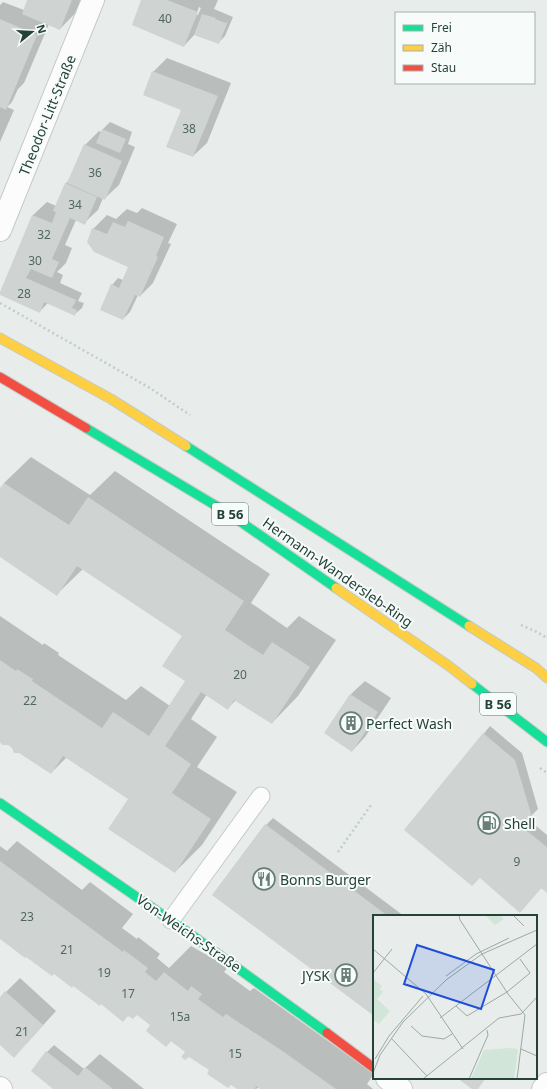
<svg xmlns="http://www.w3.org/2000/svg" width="547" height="1089" viewBox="0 0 547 1089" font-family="'Noto Sans',sans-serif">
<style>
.shadow{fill:#0003;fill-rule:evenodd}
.building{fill:#cfd4d2}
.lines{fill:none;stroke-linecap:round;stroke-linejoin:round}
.lane-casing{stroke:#c5cac8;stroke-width:19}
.street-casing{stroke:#c5cac8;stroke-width:24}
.fast-casing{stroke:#c3cbc8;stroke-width:11}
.slow-casing{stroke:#c3cbc8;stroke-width:11}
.jam-casing{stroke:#c3cbc8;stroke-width:11}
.path{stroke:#c3ccca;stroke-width:2.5;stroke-dasharray:2 3;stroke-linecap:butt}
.lane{stroke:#fcfcfc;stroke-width:17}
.street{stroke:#fcfcfc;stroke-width:22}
.fast{stroke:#16e098;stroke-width:9}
.slow{stroke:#ffcf43;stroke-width:9}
.jam{stroke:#f24e42;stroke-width:9}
.labels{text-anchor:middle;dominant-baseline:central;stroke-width:4;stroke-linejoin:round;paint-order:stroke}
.number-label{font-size:12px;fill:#506761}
.shield{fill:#f7fbf9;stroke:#637a73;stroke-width:1}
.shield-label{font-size:13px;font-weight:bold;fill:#24423a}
.street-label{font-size:14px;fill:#24423a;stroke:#f7fbf9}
.poi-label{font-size:14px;fill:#24423a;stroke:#f7fbf9;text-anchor:start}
.inset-road{fill:none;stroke:#9aa9a4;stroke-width:1}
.view{fill:#1d4ed8;fill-opacity:0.15;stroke:#1d4ed8;stroke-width:2}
.inset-edge{fill:none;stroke:#24423a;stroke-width:2}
</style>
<rect width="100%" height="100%" fill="#e8edeb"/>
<path class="shadow" d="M29 0H87L86 2 60 29 49 24 24 83 18 89 12 102 7 107 14 110 0 142V5L3 2 24 10Z
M142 0H218L214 9 233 17 225 36 218 43 195 34 184 46ZM199 7 201 8 198 15H196Z
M167 58 231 83 207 143 193 156 183 109 153 72Z
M110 122 132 132 128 144 135 147 119 185 105 198H103L98 210 84 223 76 220 65 245 72 248 66 263 57 272 63 275 60 283 82 293 78 301 84 303 82 308 75 314 48 303 39 312 0 294 33 215 47 202 56 206 66 183 70 179 85 145 99 131 101 132 103 129Z
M142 208 177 224 168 243 171 244 153 283 140 296 138 295 130 312 123 319 112 285 118 278 123 280 129 266 93 229 107 215 116 219 127 209 137 213Z
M31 457 90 495 115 471 270 574 251 603 287 628 299 616 336 640 298 696 272 723 236 700 228 708 207 694 191 719 217 737 197 767 237 792 202 845 175 872 129 799 67 757 51 773 0 739V616L43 645 44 643 59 653 58 655 126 700 141 686 170 706 186 681 183 635 83 569 57 594 0 556V490L4 483Z
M365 681 391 698 365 737 352 751 325 733 351 694Z
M490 726 522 753 538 809 528 819 547 835V891L542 887 520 912 480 877 405 829Z
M273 818 404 916H374V1015L266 825Z
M17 841 82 890 90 882 133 914 122 928 137 939 138 937 160 954 157 958 169 968 191 946 228 967 224 972 250 991 254 988 374 1074 367 1084 373 1089H262L259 1087 256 1089H239L171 1041 166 1046 152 1025 137 1014 101 1003 0 938V846L7 851Z
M20 978 56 1011 27 1043 0 1044V998Z
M54 1045 84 1069 100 1054 144 1089H55L47 1052Z"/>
<path class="building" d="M27 0H72L60 30 22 14Z
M141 0H167L198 12 184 47 132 25Z
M202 14 216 18 215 19 226 23 228 21 219 44 194 35Z
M0 19 37 35 6 110 0 107Z
M152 71 218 96 193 157 166 147 181 110 143 95Z
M102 129 126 139 120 153 96 143Z
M84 144 122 161 105 200 67 183Z
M65 183 97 197 85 225 70 218 52 259 59 262 52 278 31 269 26 278 76 300 72 308 77 310 75 316 44 302 40 313 0 295V292L32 215 52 223 56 212 53 211Z
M128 221 164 237 156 256 158 257 140 297 135 295 123 320 100 310 111 284 119 288 128 267 94 252 87 242 92 228 107 234 113 222 125 227Z
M4 483 69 525 88 497 244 601 225 630 263 655 272 642 310 667 272 724 234 700 228 710 201 692 165 746 191 764 172 793 211 819 175 873 108 829 128 799 63 756 51 774 19 753H14L12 748 8 745H2L0 742V660L16 671 17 669 33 679 32 681 102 728 113 712 149 736 185 681 162 666 182 636 77 566 57 596 0 557V488Z
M350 694 378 712 352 752 324 733Z
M483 733 515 760 532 817 522 827 547 847V893L541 888 520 913 480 878 472 886 404 830Z
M265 824 388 916H374V1016L212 895Z
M0 861 123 952 124 950 148 968 145 972 156 981 164 972 188 991 191 986 202 994 198 999 223 1017 226 1014 281 1050 336 1089H260L256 1086 255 1089H237L231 1085 228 1088 207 1074 209 1070 189 1057 185 1060 181 1057 185 1052 171 1041 166 1047 146 1031 150 1025 137 1015 133 1019 128 1016 123 1022 101 1004 100 1006 73 986 72 988 54 974 52 976 26 957 25 958 0 939Z
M5 991 43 1025 14 1058 0 1045V997Z
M46 1051 78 1076 85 1067 113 1089H53L31 1071Z
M457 1078H486L478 1089H472Z"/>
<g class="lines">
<g class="lane-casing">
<path id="lane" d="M171 920 261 796"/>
</g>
<g class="street-casing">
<path id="street" d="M0 230 93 0
M387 1078 401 1089
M0 1088 1 1089
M543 1089 547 1084"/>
</g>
<g class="fast-casing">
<path id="fast" d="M86 428 228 513 336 588
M186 446 469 626
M472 684 547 742
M0 803 189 933 327 1033"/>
</g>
<g class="slow-casing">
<path id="slow" d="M0 338 111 399 186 446
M336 588 449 666 472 684
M469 626 536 668 547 678"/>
</g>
<g class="jam-casing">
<path id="jam" d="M0 377 86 428
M327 1033 374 1068"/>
</g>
<path class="path" d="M0 303 150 388 190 415
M521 625 537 632 547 638
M540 768 547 773
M338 852 371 805"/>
<use href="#lane" class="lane"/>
<use href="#street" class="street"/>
<use href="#fast" class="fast"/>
<use href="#slow" class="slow"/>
<use href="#jam" class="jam"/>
</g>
<defs>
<g id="building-ring" transform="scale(1.15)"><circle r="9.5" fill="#f7fbf9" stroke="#697e78" stroke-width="1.5"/><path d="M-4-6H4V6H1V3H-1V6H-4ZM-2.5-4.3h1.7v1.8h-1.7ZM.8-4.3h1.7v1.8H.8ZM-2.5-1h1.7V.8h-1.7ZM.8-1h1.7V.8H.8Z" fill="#697e78"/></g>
<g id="fuel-ring" transform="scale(1.15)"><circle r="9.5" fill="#f7fbf9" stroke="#697e78" stroke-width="1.5"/><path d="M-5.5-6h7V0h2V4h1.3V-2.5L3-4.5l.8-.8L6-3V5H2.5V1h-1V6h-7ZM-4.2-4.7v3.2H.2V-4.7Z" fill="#697e78"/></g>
<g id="restaurant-ring" transform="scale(1.15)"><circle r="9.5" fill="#f7fbf9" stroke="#697e78" stroke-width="1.5"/><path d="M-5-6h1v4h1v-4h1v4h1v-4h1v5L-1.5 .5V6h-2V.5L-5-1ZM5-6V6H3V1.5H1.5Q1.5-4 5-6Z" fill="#697e78"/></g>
</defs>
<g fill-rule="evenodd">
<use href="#building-ring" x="351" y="723"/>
<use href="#fuel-ring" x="489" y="823"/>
<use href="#restaurant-ring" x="264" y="879"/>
<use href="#building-ring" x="346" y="975"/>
</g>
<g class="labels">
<g class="number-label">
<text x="165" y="18">40</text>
<text x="189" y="128">38</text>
<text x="95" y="172">36</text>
<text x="75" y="204">34</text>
<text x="44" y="234">32</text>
<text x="35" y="260">30</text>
<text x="24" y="293">28</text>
<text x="240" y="674">20</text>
<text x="30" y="700">22</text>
<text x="517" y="861">9</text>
<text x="27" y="916">23</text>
<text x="67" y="949">21</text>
<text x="104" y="972">19</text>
<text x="128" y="993">17</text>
<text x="180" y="1016">15a</text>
<text x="22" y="1031">21</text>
<text x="235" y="1053">15</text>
</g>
<g class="shield">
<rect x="212" y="503" width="36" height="22" rx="3"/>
<rect x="480" y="693" width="36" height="22" rx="3"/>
</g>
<g class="shield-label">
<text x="230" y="514">B 56</text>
<text x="498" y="704">B 56</text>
</g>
<g class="street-label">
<text transform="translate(47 115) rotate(-68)">Theodor-Litt-Straße</text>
<text transform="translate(338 572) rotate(35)">Hermann-Wandersleb-Ring</text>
<text transform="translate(189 933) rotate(35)">Von-Weichs-Straße</text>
</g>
<g class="poi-label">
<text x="366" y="723">Perfect Wash</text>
<text x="504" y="823">Shell</text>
<text x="280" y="879">Bonns Burger</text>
<text x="330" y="975" text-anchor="end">JYSK</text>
</g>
</g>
<g transform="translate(373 915)">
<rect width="164" height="164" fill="#e8edeb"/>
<path d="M127 0 131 4 122 10 113 1ZM0 64 9 71 7 74 10 77 4 84 17 96 6 109 0 105ZM138 133 145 134 141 164H98L111 135Z" fill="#d1e6d8"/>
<path class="inset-road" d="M86 0 87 5 135 79 152 100 144 164M140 0 151 11M0 34 53 79 90 134M0 58 19 34M73 61 103 39 136 23M83 91 94 101 134 77 157 58 147 44M67 103 164 29M38 111 49 121 71 124 79 119M18 123 54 161M148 134 164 141M2 144 16 121 50 81M0 158 7 140 30 107 73 65 109 39 164 15M50 164 126 103 148 99 164 82M96 164 115 120 114 115"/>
<path class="view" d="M44 30 121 55 108 94 31 69Z"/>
<rect width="164" height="164" class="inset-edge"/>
</g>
<rect x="395" y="12" width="140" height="72" fill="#f7fbf9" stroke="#a3b1ad"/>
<rect x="403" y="25" width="20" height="6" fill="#16e098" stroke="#a3b1ad"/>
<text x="431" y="32" font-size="12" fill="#24423a">Frei</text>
<rect x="403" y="45" width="20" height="6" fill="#ffcf43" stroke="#a3b1ad"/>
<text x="431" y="52" font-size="12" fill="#24423a">Zäh</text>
<rect x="403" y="65" width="20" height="6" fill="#f24e42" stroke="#a3b1ad"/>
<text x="431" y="72" font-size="12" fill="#24423a">Stau</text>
<g transform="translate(32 32) rotate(72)" stroke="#f7fbf9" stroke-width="3" paint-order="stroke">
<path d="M0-3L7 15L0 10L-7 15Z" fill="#24423a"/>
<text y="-6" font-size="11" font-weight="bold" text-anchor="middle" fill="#24423a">N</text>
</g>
</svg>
